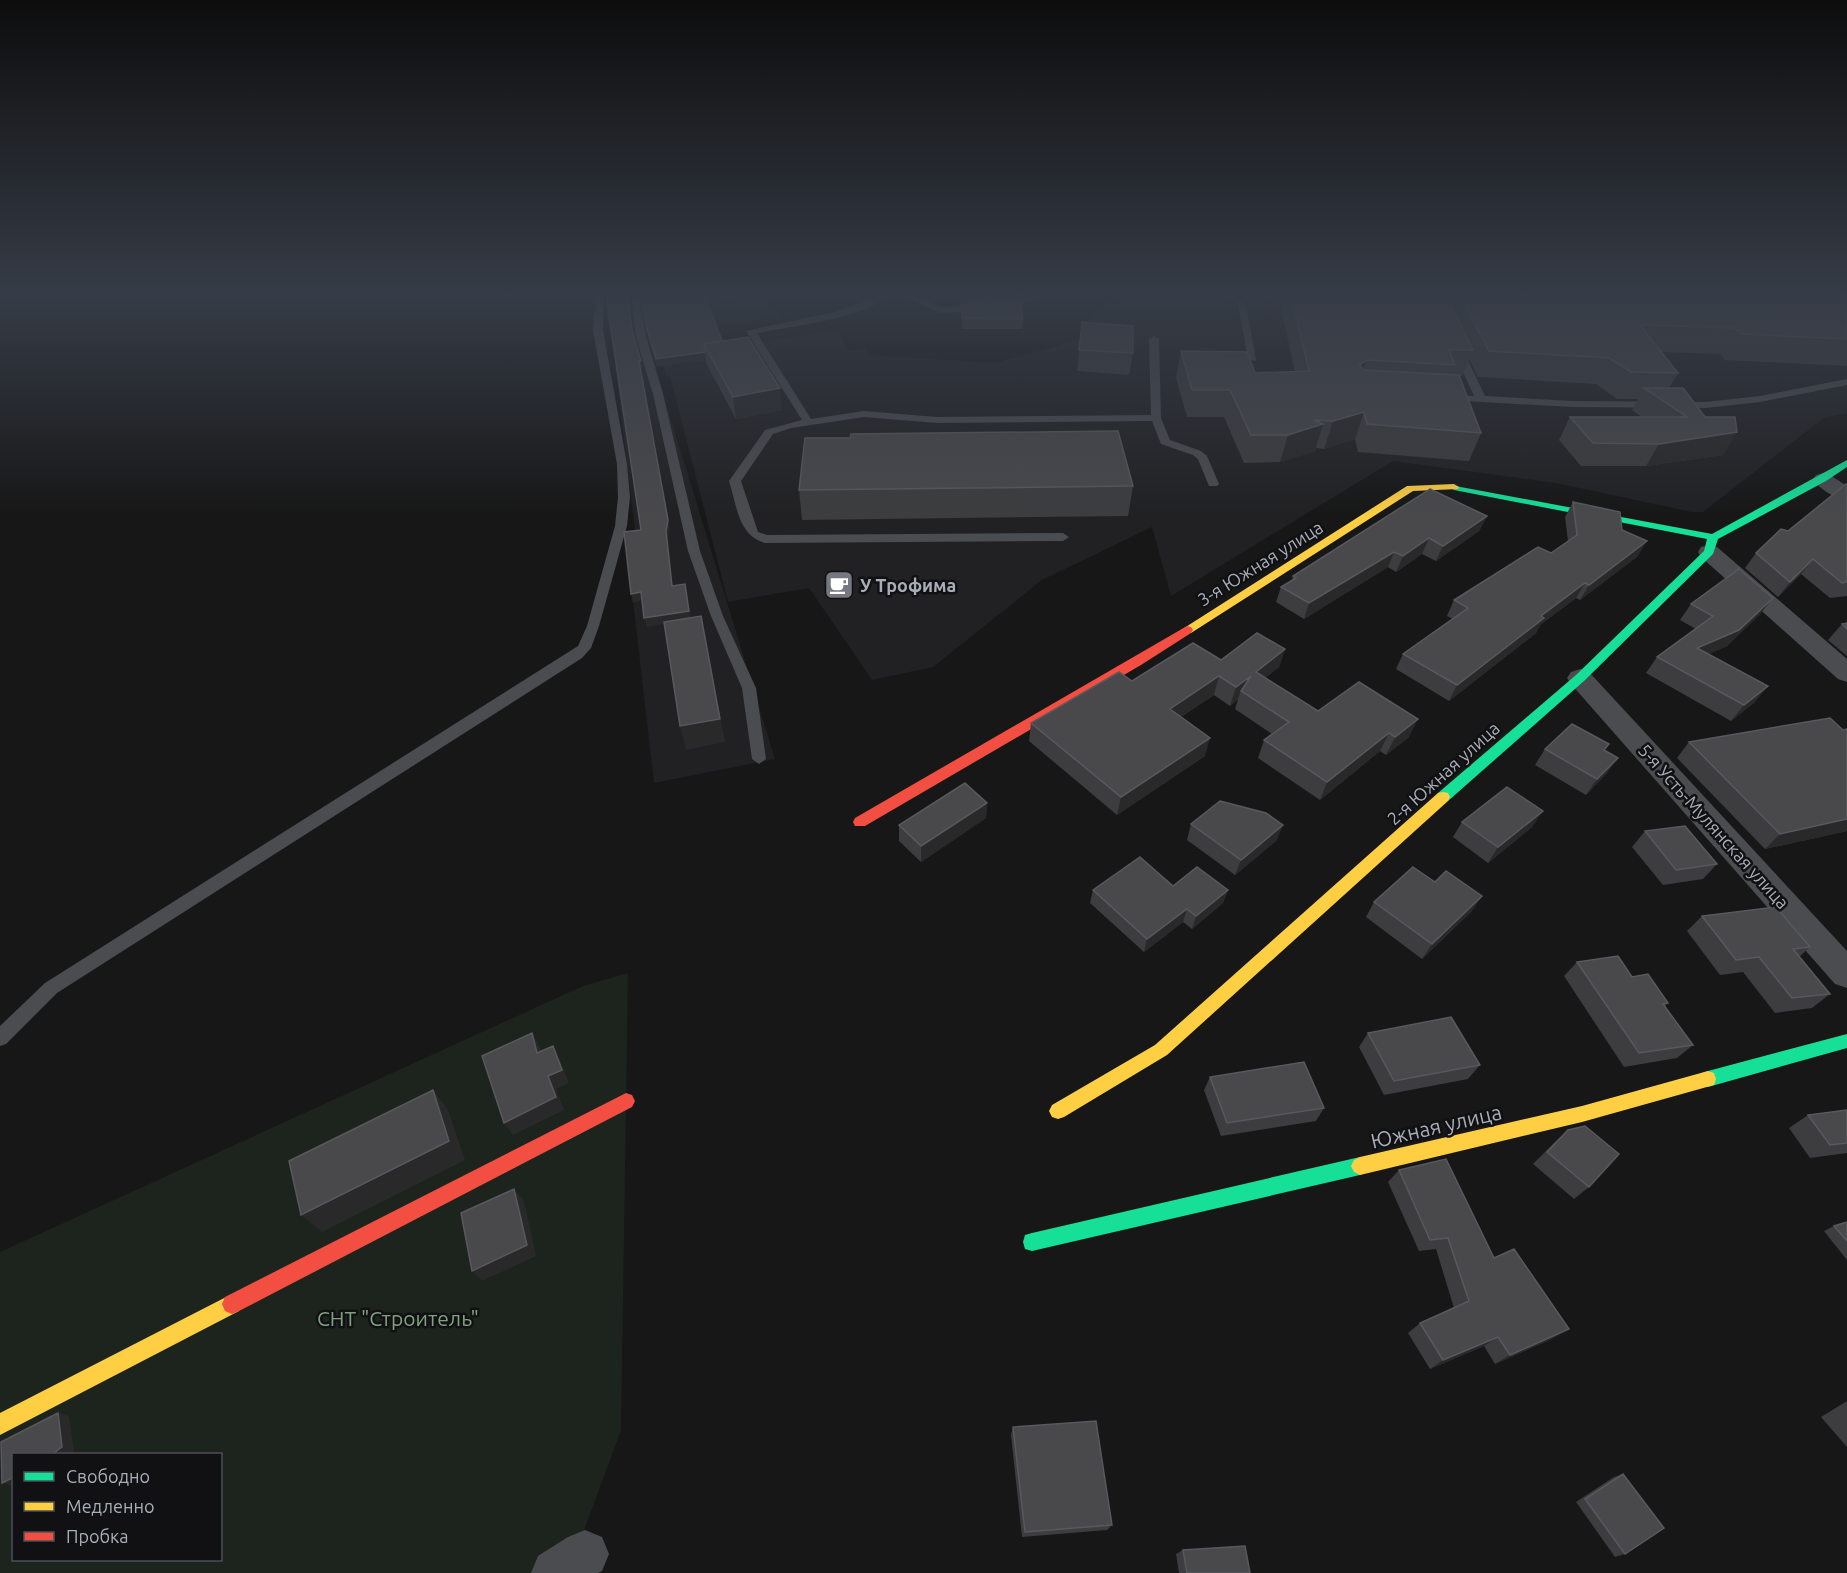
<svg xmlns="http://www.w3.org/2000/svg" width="1847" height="1573" viewBox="0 0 1847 1573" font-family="Ubuntu,sans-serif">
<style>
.built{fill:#212123}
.green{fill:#1d241e;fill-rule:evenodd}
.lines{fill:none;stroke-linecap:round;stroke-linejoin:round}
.lane{fill:#4b4c50;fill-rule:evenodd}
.street{fill:#4b4c50;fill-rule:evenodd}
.fast{fill:#16e098;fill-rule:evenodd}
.slow{fill:#ffcf43;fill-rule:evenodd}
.jam{fill:#f24e42;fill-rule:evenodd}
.wall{fill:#3d3d3f}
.shaded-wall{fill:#29292a}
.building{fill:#49494c;stroke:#58595d;stroke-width:1.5}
.labels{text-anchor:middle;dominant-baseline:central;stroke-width:5;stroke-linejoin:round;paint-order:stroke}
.street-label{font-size:18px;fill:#a8adb8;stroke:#111113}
.poi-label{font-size:18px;font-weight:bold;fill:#a8adb8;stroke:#111113;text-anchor:start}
.near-street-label{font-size:21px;fill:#a8adb8;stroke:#111113}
.near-park-label{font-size:21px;fill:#7fa381;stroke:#111113}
</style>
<rect width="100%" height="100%" fill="#171717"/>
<path class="built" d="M607 296H764L782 319 648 334 662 390 775 759 654 783 626 540 636 539Z
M1116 296H1847V414L1825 417 1703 512H1692L1556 483 1393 461 1171 596 1152 527 1042 580 933 667 872 680 809 588 728 602 670 376H666L655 337 718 328 729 346 838 330 848 351 866 348 868 355 996 363 1082 339 1099 303 1116 304Z"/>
<path class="green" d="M628 973 621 1430 583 1533 586 1573H0V1252L583 986ZM14 1454H220V1560H14Z"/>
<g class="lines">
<path class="lane" d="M596 296H604L603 330 627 464 630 497 627 526 599 626 591 648 582 658 57 993 6 1044 0 1046V1026L45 983 578 646 587 626 615 526 618 497 617 464 593 330Z
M631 296H639L646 337 663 394 700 551 723 616 756 688 766 759 759 764 752 759 742 688 711 616 688 551 653 394 636 337Z
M879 296H889C861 319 793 326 757 333L811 419 864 411 937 417 1151 415 1149 339 1154 336 1159 339 1161 418 1170 440 1201 451 1207 456 1219 484 1217 486H1209L1198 459 1193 455 1161 444 1152 421 937 423 864 417 791 428 773 434 741 481 758 532 767 535 1063 533 1069 537 1063 541 765 543C738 535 737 506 729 481L765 430 802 420 746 331 834 312Z
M904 296H915L941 307 979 305 983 308 979 311 940 313Z
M1034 296H1047L1003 309 999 306Z
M1226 296H1235L1246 304 1256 361 1248 359 1238 305Z
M1455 348 1463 350 1485 396 1572 401 1706 402 1760 396 1847 379V385L1760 402 1706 408 1572 407 1447 400 1443 399V395L1474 396 1453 350Z"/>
<path class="street" d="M1823 473 1830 475 1847 486V501C1835 498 1819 489 1813 479L1816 475Z
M1709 545 1717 547 1847 659V682L1838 679 1701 557 1698 552 1701 547Z
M1580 669 1589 672 1847 951V988L1835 984 1571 684 1567 678 1571 672Z
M585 1530 602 1537 609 1554 602 1571 598 1573H531L538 1556 568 1537Z"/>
<path class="fast" d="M1847 460V467L1826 481 1718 539 1713 554 1584 681 1448 801H1438L1436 797 1438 793 1576 675 1704 551 1707 539 1454 490 1449 487 1450 485 1712 534Z
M1847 1034V1048L1708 1087 1702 1085 1700 1079 1702 1073 1708 1071Z
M1360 1157 1366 1160 1369 1166 1366 1172 1360 1175 1032 1251 1025 1249 1023 1242 1025 1235 1032 1233Z"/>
<path class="slow" d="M1454 484 1459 487 1458 489 1413 491 1191 633H1183L1181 630 1407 486Z
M1443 792 1448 793 1450 797 1448 801 1167 1055 1064 1117 1058 1119 1052 1117 1049 1111 1052 1105 1155 1045 1438 793Z
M1708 1071 1714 1073 1716 1079 1714 1085 1582 1122 1360 1175 1354 1172 1351 1166 1354 1160 1360 1157 1582 1106Z
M232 1294 239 1297 242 1304 239 1311 0 1435V1413Z"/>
<path class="jam" d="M1187 626 1191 627 1193 630 1191 633 1141 665 865 826H855L853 822 855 818Z
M626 1093 632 1095 635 1101 632 1107 239 1311 232 1314 225 1311 222 1304 225 1297Z"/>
</g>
<path class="wall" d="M641 296 732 298 708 303 722 341 782 410 736 419 707 365 706 360 657 366 648 336Z
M961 296H1019L1023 319 1022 329H962L961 304 979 303 961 304Z
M1278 296H1847V366L1725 360 1720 354 1661 352 1678 373 1669 388 1723 455 1646 466H1581L1559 440 1570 417H1642L1632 410 1638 399H1617L1596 384 1478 377 1469 359 1462 376H1459L1481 433 1469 461 1358 452 1355 439 1324 449 1316 448 1315 451 1280 462 1244 463 1224 417H1187L1176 378 1181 351 1255 373 1295 371Z
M1082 322 1133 353 1129 375 1077 371Z
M1847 485V596L1830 598 1801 574 1778 597 1745 568 1756 553 1788 531Z
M1133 486 1128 516 802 520 799 490Z
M1573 502 1622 530 1638 556 1580 600 1576 598 1540 625 1536 633 1449 701 1396 669 1403 654 1453 619 1447 616 1454 600 1551 553 1568 541 1565 517Z
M1487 516 1479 531 1436 561 1422 554 1396 572 1388 567 1304 619 1276 602 1281 587 1292 580 1293 576Z
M1691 604 1761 613 1727 646 1708 654 1755 702 1731 721 1646 673 1657 657 1696 629 1680 620Z
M1847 623V656L1828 640 1842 624Z
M1285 649 1279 667 1265 678 1318 711 1409 737 1386 755 1380 751 1320 800 1258 758 1264 740 1272 734 1235 709 1238 699 1230 706 1214 695 1181 717 1205 756 1117 815 1029 741 1031 723 1132 681 1221 660Z
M1843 730 1847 831 1765 849 1677 758 1689 742Z
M1545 749 1605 750 1607 773 1586 795 1535 765Z
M987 803 986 818 921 862 899 841V825Z
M1462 822 1532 827 1488 863 1453 837Z
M1191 824 1277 840 1235 875 1187 840Z
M1645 831 1717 864 1703 879 1663 885 1632 847Z
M1173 886 1228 890 1223 903 1192 929 1183 922 1144 952 1090 903 1093 890Z
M1374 902 1472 911 1422 959 1366 917Z
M1702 916 1810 947 1799 957 1830 994 1812 1008 1775 1013 1743 972 1720 975 1687 931Z
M1577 962 1632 977 1668 1003 1665 1006 1693 1045 1677 1058 1624 1067 1564 976Z
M1368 1033 1480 1065 1468 1079 1384 1095 1359 1047Z
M1210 1077 1324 1108 1316 1121 1221 1136 1204 1090Z
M1847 1110V1153L1810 1158 1789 1128 1808 1115Z
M1568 1130 1589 1187 1574 1199 1533 1164 1554 1143Z
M1399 1170 1494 1258 1554 1338 1495 1364 1484 1346 1430 1369 1408 1333 1420 1323 1454 1308 1436 1249 1419 1251 1388 1182Z
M1847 1222V1260L1824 1231 1834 1226Z
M1847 1401V1447L1821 1417Z
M1013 1427 1112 1525 1107 1530 1022 1537 1011 1435Z
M1623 1474 1625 1554 1615 1557 1576 1502 1614 1477Z
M1183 1550 1250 1573H1179L1176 1554Z"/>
<path class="shaded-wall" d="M705 296H731L732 298 707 303Z
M993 296H1019V298L992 306 991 298Z
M705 352 706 360 657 366 656 359Z
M1367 360 1358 387 1359 365Z
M639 361H641L643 368 641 369 670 528 668 539 674 594 672 586 666 531Z
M780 388 782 410 736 419 733 397Z
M1364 412 1355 439 1324 449 1333 421Z
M1323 424 1315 451 1280 462 1288 435Z
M1737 432 1723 455 1646 466 1659 444Z
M1487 516 1479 531 1436 561 1443 546Z
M1429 538 1422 554 1396 572 1403 556Z
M1647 541 1638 556 1580 600 1589 585Z
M1394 552 1388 567 1304 619 1309 603Z
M1813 559 1801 574 1778 597 1790 582Z
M1585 583 1576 598 1540 625 1536 633 1449 701 1457 685 1541 616Z
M685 584 691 619 647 627 644 618Z
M641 592 643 600 633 603 631 594Z
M1773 598 1761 613 1727 646 1686 664 1697 648Z
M701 616 725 742 686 750 680 726Z
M1285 649 1279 667 1250 690 1256 672Z
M1219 676 1214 695 1166 727 1170 709Z
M1251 676 1241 691 1238 699 1230 706 1236 687Z
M1768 686 1755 702 1731 721 1744 705Z
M1418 719 1409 737 1386 755 1395 737Z
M1389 733 1380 751 1320 800 1327 782Z
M1210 738 1205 756 1117 815 1121 797Z
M1618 758 1607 773 1586 795 1597 779Z
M987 803 986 818 921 862V846Z
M1543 811 1532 827 1488 863 1498 847Z
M1847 819V831L1765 849 1780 834Z
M1283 825 1277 840 1235 875 1241 860Z
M1228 890 1223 903 1192 929 1196 916Z
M1482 896 1472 911 1422 959 1432 944Z
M1187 909 1183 922 1144 952 1147 939Z
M532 1033 540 1047 545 1067 537 1053Z
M553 1046 560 1060 569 1083 556 1089 564 1110 513 1135 504 1123Z
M433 1090 448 1110 465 1160 322 1232 301 1215Z
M514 1189 524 1201 536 1256 482 1281 472 1271Z
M1569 1329 1554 1338 1495 1364 1510 1355Z
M1498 1337 1484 1346 1430 1369 1443 1360Z
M58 1413 69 1416 74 1451 68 1455H51Z
M14 1477V1486L2 1483Z"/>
<path class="building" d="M606 296H628L632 330 641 361H639L668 520 666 531 672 586 685 584 689 611 644 618 641 592 631 594 624 532 641 530Z
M641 296H707H705L722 341 704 344 705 352 656 359 647 329Z
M983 296H993L991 298 998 303 1020 297 1023 319 962 318 961 304 980 303 986 298Z
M1291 296H1446L1473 350H1449L1455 365 1367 360 1359 365 1364 370 1459 375 1481 433 1367 424 1364 412 1333 421 1314 420 1323 424 1288 435H1251L1230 390H1192L1181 351 1247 352 1255 373 1309 371Z
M1460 296H1847V339L1740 334 1735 328 1640 325 1678 373 1631 372 1609 358 1489 351Z
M1082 322 1133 326V353L1079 350Z
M748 337 780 388 733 397 704 344Z
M1644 388H1683L1705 417H1735L1737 432 1659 444 1593 443 1570 417H1687Z
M1118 431 1133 486 799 490 805 438H850L851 434Z
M1846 484 1847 485V582L1842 583 1813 559 1790 582 1756 553 1781 529 1788 531Z
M1430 489 1487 516 1443 546 1429 538 1403 556 1394 552 1309 603 1281 587 1296 578 1293 576Z
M1573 502 1620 512 1622 530 1647 541 1589 585 1585 583 1541 616 1544 618 1457 685 1403 654 1468 608 1454 600 1538 547 1551 553 1577 535Z
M1739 569 1773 598 1739 630 1697 648 1768 686 1744 705 1657 657 1713 616 1691 604Z
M701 616 720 719 680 726 664 622Z
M1847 623V629L1842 624Z
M1257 633 1285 649 1256 672 1318 711 1359 682 1418 719 1395 737 1389 733 1327 782 1264 740 1289 722 1241 691 1251 676 1236 687 1219 676 1170 709 1210 738 1121 797 1031 723 1119 672 1132 681 1193 643 1221 660Z
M1830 718 1843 730 1847 729V819L1780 834 1689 742Z
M1572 724 1609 744 1604 750 1618 758 1597 779 1545 749Z
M965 783 987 803 921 846 899 825Z
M1507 787 1543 811 1498 847 1462 822Z
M1220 801 1266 813 1283 825 1241 860 1191 824Z
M1685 826 1717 864 1676 870 1645 831Z
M1140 857 1173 886 1197 867 1228 890 1196 916 1187 909 1147 939 1093 890Z
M1413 867 1435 882 1446 871 1482 896 1432 944 1374 902Z
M1776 907 1810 947 1793 949 1830 994 1792 998 1759 957 1736 960 1702 916Z
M1618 956 1632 977 1648 974 1668 1003 1663 1004 1693 1045 1639 1053 1577 962Z
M1451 1017 1480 1065 1394 1081 1368 1033Z
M532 1033 537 1053 553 1046 562 1070 548 1076 556 1097 504 1123 482 1056Z
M1304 1062 1324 1108 1227 1123 1210 1077Z
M433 1090 449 1141 301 1215 289 1161Z
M1847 1110V1143L1830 1145 1808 1115Z
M1585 1126 1619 1154 1589 1187 1547 1152 1568 1130Z
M1446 1159 1494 1258 1514 1249 1569 1329 1510 1355 1498 1337 1443 1360 1420 1323 1469 1301 1448 1238 1430 1240 1399 1170Z
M514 1189 527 1245 472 1271 461 1213Z
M1847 1222V1241L1834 1226Z
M58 1413 62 1447 51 1455H14V1477L2 1483 1 1442Z
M1096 1421 1112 1525 1025 1532 1013 1427Z
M1623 1474 1664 1528 1625 1554 1585 1499Z
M1245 1546 1250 1573H1187L1183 1550Z"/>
<linearGradient id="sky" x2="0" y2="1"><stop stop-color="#0d0d0d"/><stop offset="0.57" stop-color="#363c47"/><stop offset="1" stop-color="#363c47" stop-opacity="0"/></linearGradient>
<rect width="1847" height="516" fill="url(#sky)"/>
<defs>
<g id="cafe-square" transform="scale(1.5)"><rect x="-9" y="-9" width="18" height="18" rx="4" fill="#757880" stroke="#111113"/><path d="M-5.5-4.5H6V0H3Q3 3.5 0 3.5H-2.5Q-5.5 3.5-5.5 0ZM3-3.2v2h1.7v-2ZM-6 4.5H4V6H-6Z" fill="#fff"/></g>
</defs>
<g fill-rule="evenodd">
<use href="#cafe-square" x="839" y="585"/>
</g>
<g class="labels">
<g class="street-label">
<text transform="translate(1260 563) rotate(-32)">3-я Южная улица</text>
<text transform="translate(1443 773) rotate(-42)">2-я Южная улица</text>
<text transform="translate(1714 826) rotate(48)">5-я Усть-Мулянская улица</text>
</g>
<g class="poi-label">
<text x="860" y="585">У Трофима</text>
</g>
<g class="near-street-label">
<text transform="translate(1436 1126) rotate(-13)">Южная улица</text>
</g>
<g class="near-park-label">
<text x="398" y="1318">СНТ "Строитель"</text>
</g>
</g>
<rect x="12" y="1453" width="210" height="108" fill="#111113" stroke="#4d4f55" stroke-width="1.5"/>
<rect x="24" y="1472" width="30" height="9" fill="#16e098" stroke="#4d4f55" stroke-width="1.5"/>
<text x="66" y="1483" font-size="18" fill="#a8adb8">Свободно</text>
<rect x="24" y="1502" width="30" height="9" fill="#ffcf43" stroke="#4d4f55" stroke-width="1.5"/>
<text x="66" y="1513" font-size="18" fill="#a8adb8">Медленно</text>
<rect x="24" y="1532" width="30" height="9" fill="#f24e42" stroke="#4d4f55" stroke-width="1.5"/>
<text x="66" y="1543" font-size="18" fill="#a8adb8">Пробка</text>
</svg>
